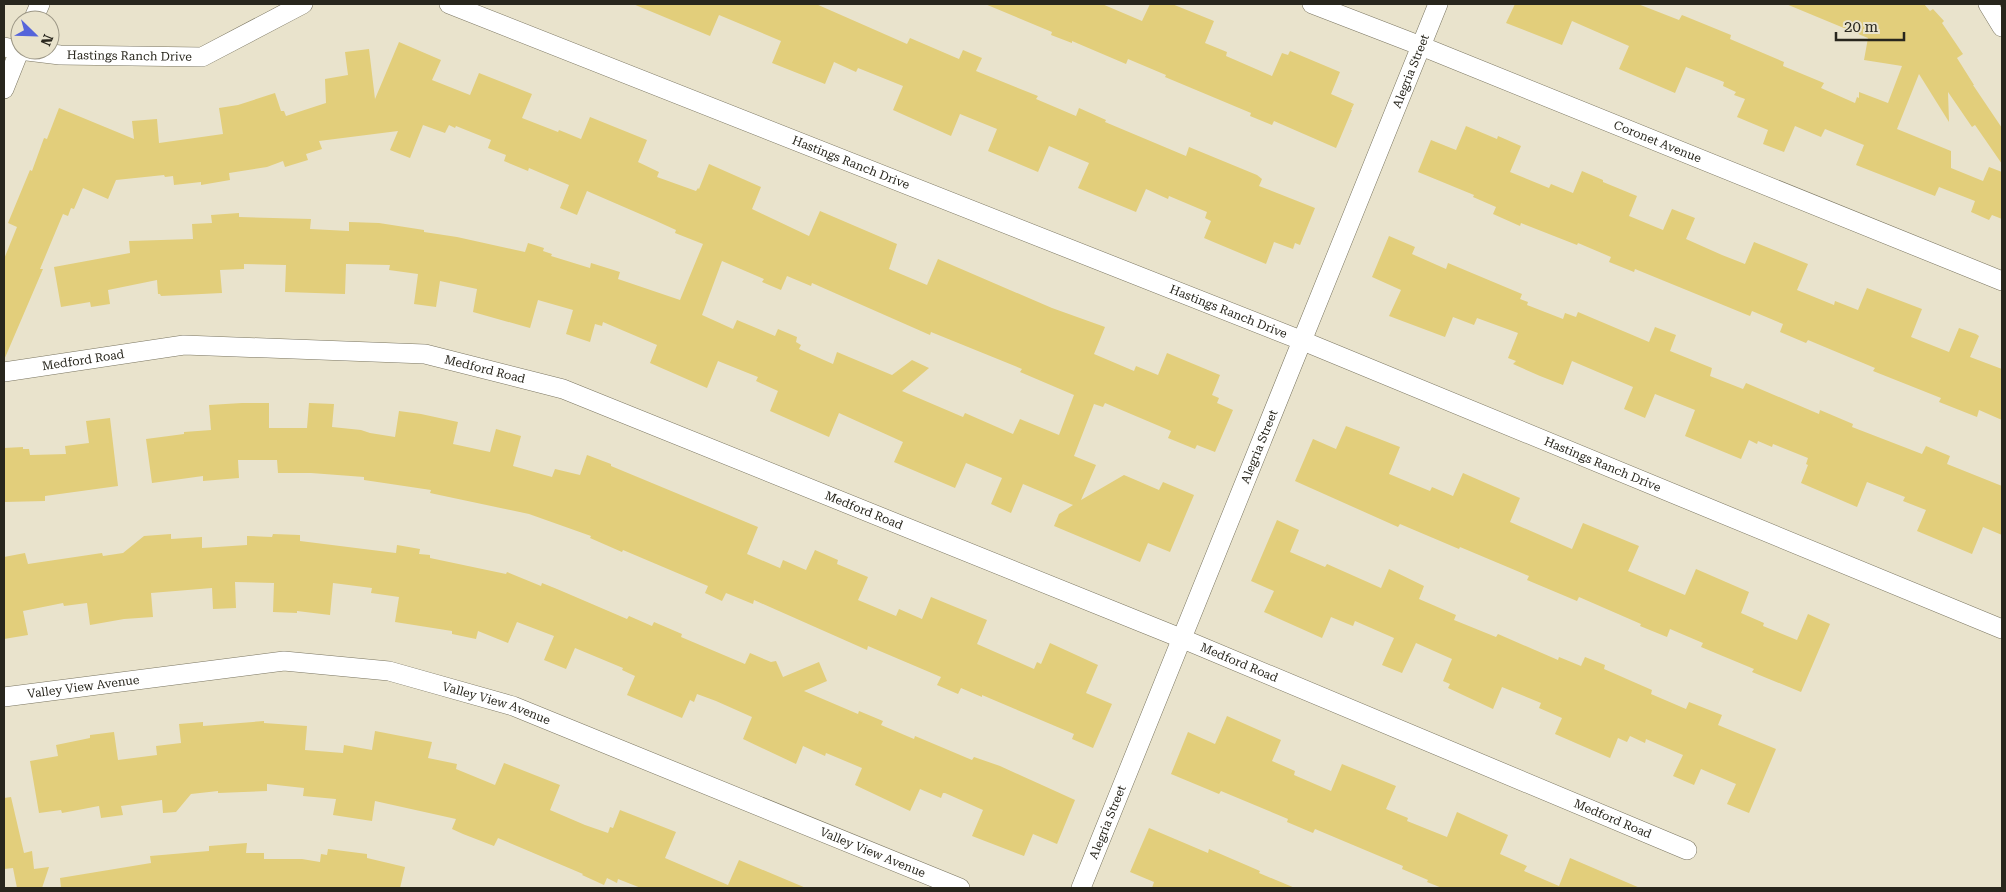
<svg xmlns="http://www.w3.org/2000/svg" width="2006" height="892" viewBox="0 0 2006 892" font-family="'Roboto Serif',serif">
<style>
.building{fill:#e2ce7b;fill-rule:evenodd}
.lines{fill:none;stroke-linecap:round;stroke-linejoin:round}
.minor-casing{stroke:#7a7560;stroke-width:20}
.minor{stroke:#fff;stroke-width:19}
.labels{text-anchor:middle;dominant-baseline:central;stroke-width:5;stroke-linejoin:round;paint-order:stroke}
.street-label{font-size:12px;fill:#28261d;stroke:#e9e3cc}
</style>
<rect width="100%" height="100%" fill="#e9e3cc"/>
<path class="building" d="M633 4H816L907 44 910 38 959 59 963 50 982 58 976 71 1038 96 1036 99 1076 116 1079 108 1106 120 1105 122 1186 156 1189 147 1257 175 1262 179 1259 186 1315 208 1300 245 1295 243 1293 249 1274 242 1266 264 1204 238 1211 221 1205 218 1207 212 1169 196 1168 199 1146 189 1136 212 1078 188 1089 163 1049 146 1038 172 988 151 997 129 960 114 951 136 893 110 903 86 858 68 856 72 834 62 825 84 772 63 781 41 719 15 710 36Z
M985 4H1102L1142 21 1150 4H1172L1214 21 1205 43 1227 52 1226 56 1272 76 1282 53 1288 55 1290 51 1340 72 1331 94 1354 104 1351 110H1352L1336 148 1274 121 1272 125 1250 116 1251 113 1165 77 1166 75 1128 59 1126 64 1072 41V43L1051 35 1052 32Z
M1515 4H1638L1679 20 1682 15 1731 35 1730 39 1784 62 1783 66 1824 83 1821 88 1855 103 1857 97 1859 98V92L1888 103 1902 66 1864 60 1868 38 1786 4H1924L1930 11 1933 9 1944 21 1942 23 1963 54 1957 58 1974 85H1973L2002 128V164L1975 125 1972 127 1948 92 1949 122 1919 74 1897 129 1951 151V168L1983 181 1989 167 2002 172V219L1992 215 1989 220 1971 212 1975 201 1939 187 1935 196 1856 165 1864 145 1825 129 1821 137 1795 126 1784 152 1763 144 1768 130 1737 117 1745 99 1734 95 1736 92 1723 86 1724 82 1686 67 1675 93 1619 69 1629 46 1572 21 1562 45 1506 23Z
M399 42 441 60 432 80 470 95 479 73 532 94 522 118 558 132 559 130 581 139 590 117 647 140 638 162 659 172 657 177 696 191 698 188 699 189 709 164 761 187 752 209 809 236 820 211 897 244 889 269 927 285 938 259 1052 308 1105 327 1094 354 1134 371 1136 366 1158 375 1167 353 1220 375 1212 395 1219 398 1217 403 1233 410 1215 452 1197 445 1195 449 1168 438 1171 431 1105 403 1103 407 1094 404 1074 456 1096 465 1081 500 1124 475 1159 490 1163 482 1194 495 1170 552 1148 543 1140 562 1054 526 1059 514 1073 505 1023 484 1011 513 991 504 1002 478 966 463 955 488 894 462 903 442 839 413 829 437 770 411 778 391 756 381 758 377 718 361 707 388 650 363 657 345 603 322 602 326 595 324 590 342 566 334 573 310 538 300 530 328 473 312 477 289 440 281 436 307 414 304 418 274 389 270 390 265 346 264 345 294 285 292 286 265 244 264V269L220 270 222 293 161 296 160 294H158L157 280 108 290 110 304 91 307 90 302 61 307 54 267 130 253 129 241 193 239 192 224 212 223 211 215 239 213V217L311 219 310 229 349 231V222L379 223 424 230V232L457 237 525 252 528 243 544 248 543 251 552 254 551 256 590 268 591 263 620 272 618 279 680 300 703 244 675 233 676 230 654 220 587 191 577 215 560 208 569 185 529 168 528 171 504 161 506 155 488 148 491 140 456 126 455 128 449 125 445 133 423 125 410 158 390 150 398 131 319 141 322 149 306 154 308 160 285 167 283 161 267 167 229 173 230 180 201 185V182L174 185 173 176 165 177 164 175 116 180 108 199 83 188 74 209 71 208 68 216 63 214 40 269H43L4 360V259L17 227 8 223 30 170 32 171 44 138 47 139 59 108 134 139 132 121 157 119 159 143 223 134 219 108 238 105 275 93 281 111H284L286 116 326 103 325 79 348 75 345 52 369 49 375 99ZM722 261 764 279 762 282 781 290 787 276 811 286 812 283 930 335 931 332 1022 369 1020 372 1074 395 1059 435 1020 419 1013 434 965 413 963 417 902 391 929 368 912 360 892 375 837 352 833 364 799 349 801 345 796 342 797 337 778 329 775 336 737 320 733 329 702 315Z
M1466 126 1497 139 1498 136 1521 146 1510 172 1549 188 1551 184 1573 193 1582 171 1603 180V182L1637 196 1629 216 1663 230 1672 209 1695 218 1686 239 1722 255 1745 264 1754 242 1808 264 1797 290 1834 305 1835 301 1858 310 1867 288 1922 309 1911 337 1949 352 1959 328 1976 334 1979 336 1970 357 2002 369V420L1979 410 1977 417 1939 402 1941 398 1873 371 1875 368 1808 340 1806 343 1780 332 1783 324 1752 311 1750 316 1635 269 1634 272 1609 262 1611 257 1578 243 1577 245 1521 223 1520 226 1493 214 1496 207 1473 197 1474 195 1418 172 1431 140 1456 150Z
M1389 236 1415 247 1412 254 1446 269 1448 263 1522 294 1520 299 1528 302 1527 305 1563 319 1565 313 1576 317 1578 312 1649 342 1655 327 1676 335 1670 351 1712 368 1710 376 1743 389 1746 383 1819 414 1820 410 1853 424 1852 427 1922 454 1926 446 1950 456 1947 464 2002 486V535L1983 527 1972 554 1917 531 1926 510 1903 501 1905 497 1867 482 1857 507 1801 483 1808 465 1806 464 1808 458 1773 444 1772 447 1758 441 1757 444 1749 440 1741 459 1685 436 1695 410 1655 394 1645 418 1624 409 1633 387 1572 361 1563 385 1540 376 1513 364 1516 361 1508 358 1518 333 1477 318 1474 325 1453 317 1445 337 1389 316 1401 290 1372 277Z
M242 403H269V428H307L309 403 334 404 332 427 361 430 370 433 395 437 399 411 421 414 458 422 453 444 490 452 496 429 521 436 513 466 552 477 555 469 580 475 587 455 611 464V466L758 527 747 554 780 568 783 560 806 570 815 550 838 560 837 564 868 577 858 600 896 616 899 609 922 619 931 597 987 620 977 644 1034 669 1037 662 1041 664 1050 643 1098 665 1086 693 1112 704 1093 748 1072 739 1074 734 982 695V697L961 688 958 694 937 685 941 677 868 646 867 650 754 600 753 604 726 593 722 601 705 593 708 586 623 550 622 552 590 538 591 536 529 514 430 493 431 490 364 480V477L311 473H278L277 460H238L239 478 203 481V476L152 483 146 439 184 434V432L211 430 209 405Z
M110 418 118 486 45 496V501L4 502V448L23 447V449H29L30 455 66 454 65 446 89 443 86 421Z
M1346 426 1400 447 1389 474 1430 491 1432 487 1453 496 1463 473 1520 498 1510 522 1572 549 1583 523 1639 546 1628 571 1685 595 1696 569 1749 592 1741 613 1764 623 1763 626 1797 640 1808 614 1830 624 1801 692 1752 672 1754 669 1701 647 1703 643 1670 629 1667 637 1640 626 1641 624 1579 597 1577 601 1527 580 1529 576 1460 547 1459 549 1400 524 1398 527 1295 481 1313 439 1336 449Z
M1277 520 1299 530 1290 552 1325 567 1327 564 1381 588 1389 569 1424 586 1419 599 1456 615 1454 620 1496 637 1498 634 1558 660 1559 657 1581 666 1585 657 1605 665 1604 669 1652 690 1651 694 1686 709 1689 702 1722 715 1718 725 1776 749 1749 813 1727 804 1736 784 1701 769 1694 785 1673 776 1683 755 1646 739 1645 743 1630 736 1627 742 1618 738 1610 758 1555 734 1562 718 1539 708 1541 703 1502 687 1493 709 1448 688 1450 684 1443 681 1452 659 1416 643 1402 673 1382 665 1394 638 1355 621 1353 626 1331 617 1322 638 1264 612 1274 591 1251 581Z
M171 534V539L202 537V548L247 545V536L272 537 273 534 300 535V541L396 553 397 545 420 549 419 554 430 555V558L506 574 507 572 541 586 542 583 557 589 627 619 629 616 652 626 654 622 682 634 681 637 745 664 750 653 771 662 776 661 783 677 819 662 827 681 804 691 858 714 859 711 883 721 881 725 914 739 915 736 972 760 974 757 1000 766 1075 800 1057 844 1033 834 1024 856 972 836 983 810 945 793H943L941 798 920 789 910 811 855 785 862 768 826 753 825 756 803 746 796 764 743 739 752 717 716 701 697 694 694 702 690 700 682 718 627 695 635 676 622 670 623 668 575 648 566 669 544 660 554 636 517 622 508 643 478 631 476 639 452 634V631L395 622 399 597 371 593 372 588 333 583 330 615 297 611V613L273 612 274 583 235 582 236 608 213 609 212 588 151 593 153 617 124 619 90 625 87 603 64 606 63 603 23 611 28 635 4 639V557L25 553 28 564 102 553 103 556 123 553 144 536Z
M1227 716 1281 740 1272 761 1295 771 1294 775 1331 791 1342 764 1396 786 1386 809 1408 818 1407 821 1447 837 1457 812 1508 835 1500 854 1527 866 1524 871 1559 886 1570 858 1640 888H1442L1427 882 1428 880 1402 869 1403 866 1315 829 1313 833 1287 822 1288 819 1221 791 1219 794 1171 774 1188 732 1215 744Z
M264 721V723L307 726 305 750 343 753 344 745 372 750 375 731 432 742 428 758 457 764 456 769 495 785 504 763 560 785 550 810 585 825 608 833 610 827 613 828 620 810 676 832 665 858 728 885 739 860 806 888H641L618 879 617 883 607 878 604 885 582 875 583 874 498 838 494 846 463 834 452 829 456 819 375 801 372 821 333 815 336 799 303 796 304 788 267 784V791L218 793V791L191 794 176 812 163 813 162 800 121 806 123 815 101 818 99 806 62 813 61 810 39 813 30 761 58 756 56 745 90 738V735L114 732 118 760 157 755 156 746 181 743 179 724 203 722V726Z
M11 797 24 853 32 851 34 869 49 867 42 888H17L13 868 4 869V798Z
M1149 828 1208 853 1209 849 1260 871 1259 873 1295 888H1152L1154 882 1130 872Z
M247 843 246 853H264V859H302L320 862 321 854 327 855 328 849 367 854V858L405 867 400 888H61L60 878 151 863 150 856 209 851V846Z"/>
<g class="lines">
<g class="minor-casing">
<g id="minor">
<path id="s1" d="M449 4 1303 341 2002 629"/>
<path id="s2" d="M1312 4 1421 46 2002 281"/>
<path d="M1988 4 2002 27"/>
<path d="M33 20 40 4"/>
<path id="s3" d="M4 47 19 50 60 55 202 57 303 4"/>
<path d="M4 89 20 49"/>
<path id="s4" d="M4 372 184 345 425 354 563 389 1183 639 1687 850"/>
<path id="s5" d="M4 697 284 661 389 671 513 706 960 888"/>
<path id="s6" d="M1081 888 1438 4"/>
</g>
</g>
<use href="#minor" class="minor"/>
</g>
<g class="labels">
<g class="street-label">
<text stroke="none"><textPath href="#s3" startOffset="126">Hastings Ranch Drive</textPath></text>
<text stroke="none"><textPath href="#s6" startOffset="881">Alegria Street</textPath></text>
<text stroke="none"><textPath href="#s2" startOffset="372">Coronet Avenue</textPath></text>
<text stroke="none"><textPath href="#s1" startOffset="432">Hastings Ranch Drive</textPath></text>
<text stroke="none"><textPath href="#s1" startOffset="838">Hastings Ranch Drive</textPath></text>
<text stroke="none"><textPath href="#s4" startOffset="80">Medford Road</textPath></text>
<text stroke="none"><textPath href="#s4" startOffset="485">Medford Road</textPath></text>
<text stroke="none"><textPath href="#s6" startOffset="476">Alegria Street</textPath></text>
<text stroke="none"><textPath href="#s1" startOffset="1242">Hastings Ranch Drive</textPath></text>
<text stroke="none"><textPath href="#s4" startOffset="890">Medford Road</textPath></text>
<text stroke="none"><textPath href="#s4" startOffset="1295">Medford Road</textPath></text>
<text stroke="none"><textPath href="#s5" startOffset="80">Valley View Avenue</textPath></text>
<text stroke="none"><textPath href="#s5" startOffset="500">Valley View Avenue</textPath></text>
<text stroke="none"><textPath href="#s4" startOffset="1700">Medford Road</textPath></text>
<text stroke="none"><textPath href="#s6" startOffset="71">Alegria Street</textPath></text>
<text stroke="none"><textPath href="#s5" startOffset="905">Valley View Avenue</textPath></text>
</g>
</g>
<rect width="2006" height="892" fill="none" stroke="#28261d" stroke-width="10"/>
<g transform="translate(35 35) rotate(113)"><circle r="24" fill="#e9e3cc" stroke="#9c9786"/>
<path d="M0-4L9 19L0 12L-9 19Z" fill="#5564da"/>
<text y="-8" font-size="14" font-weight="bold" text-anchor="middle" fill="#28261d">N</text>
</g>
<path d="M1836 32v8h68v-8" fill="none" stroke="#28261d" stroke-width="2.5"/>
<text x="1844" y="32" font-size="15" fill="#28261d" stroke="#e9e3cc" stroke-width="4" paint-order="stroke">20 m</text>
</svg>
